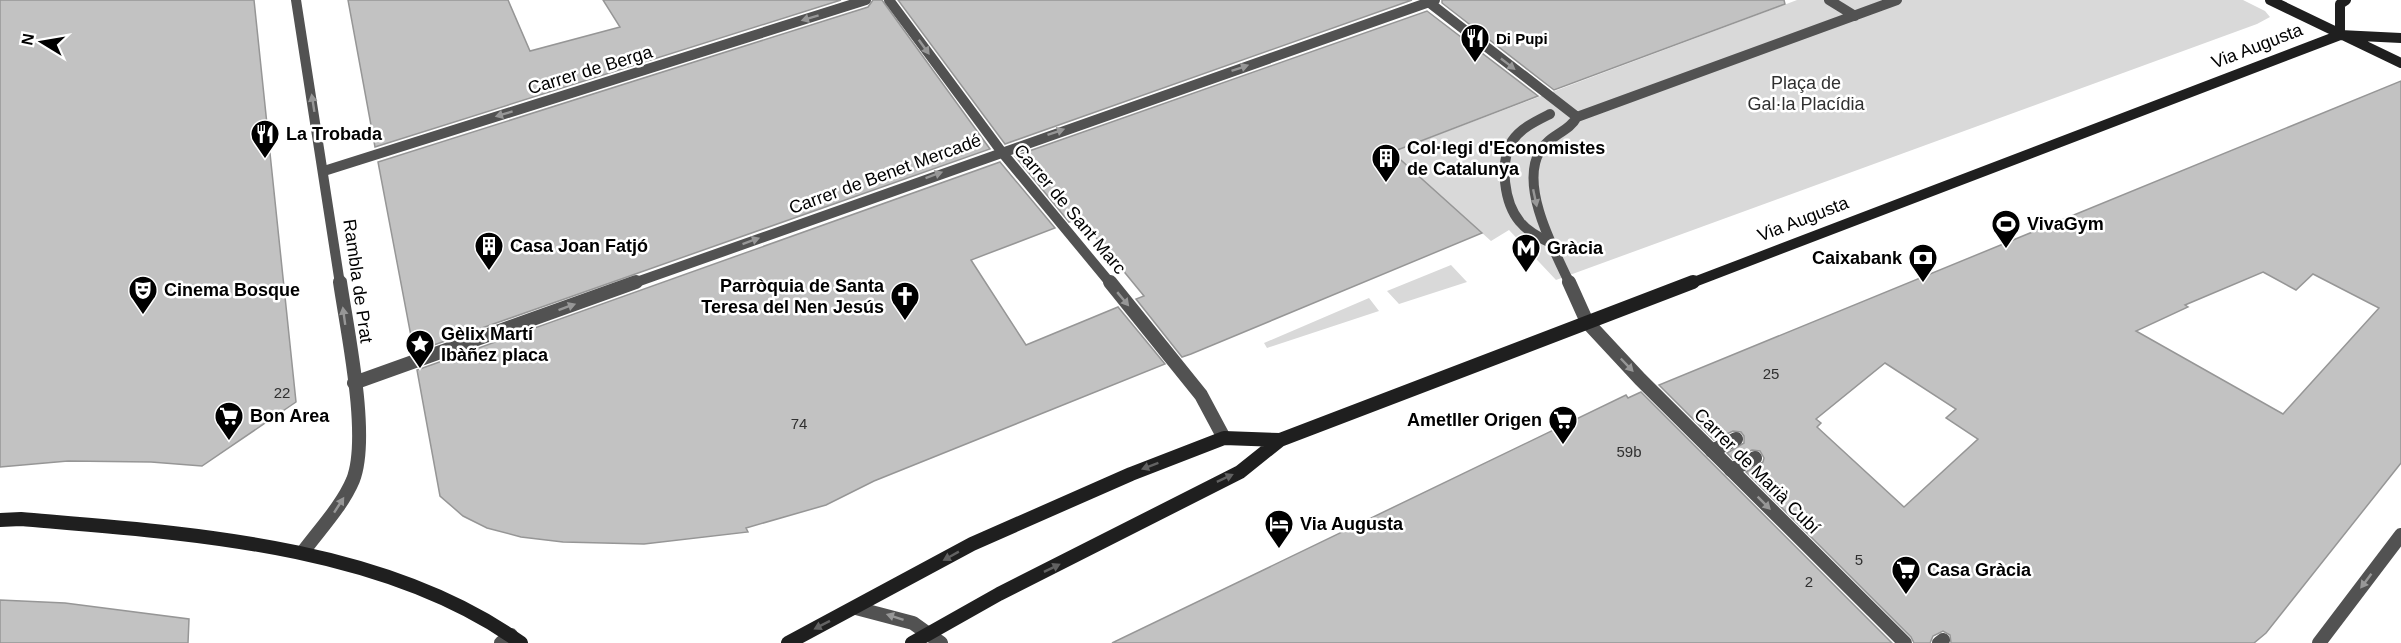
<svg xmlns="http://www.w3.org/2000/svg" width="2401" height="643" viewBox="0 0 2401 643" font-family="Arial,sans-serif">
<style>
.green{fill:#d9d9d9}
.building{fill:#c2c2c2;stroke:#969696;stroke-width:1.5;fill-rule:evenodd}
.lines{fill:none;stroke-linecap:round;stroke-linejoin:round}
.lane-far1{stroke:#525252;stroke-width:10}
.lane{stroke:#525252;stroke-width:14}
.street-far1{stroke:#525252;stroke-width:10}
.street{stroke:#525252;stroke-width:14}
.secondary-far1{stroke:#1f1f1f;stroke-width:10}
.secondary{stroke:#1f1f1f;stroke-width:14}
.oneway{fill:#979797}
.oneway2{fill:#626262}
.labels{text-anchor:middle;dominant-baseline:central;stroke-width:5;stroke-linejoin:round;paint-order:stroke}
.far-poi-label{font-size:15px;font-weight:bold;fill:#000;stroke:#fff;text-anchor:start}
.number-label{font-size:15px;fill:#303030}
.street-label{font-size:18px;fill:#000;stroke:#fff}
.park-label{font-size:18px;fill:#303030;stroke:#fff}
.poi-label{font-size:18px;font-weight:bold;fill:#000;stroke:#fff;text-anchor:start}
</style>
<rect width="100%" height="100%" fill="#fff"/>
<path class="green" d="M1797 0H2243L2265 11 2270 17 2257 24 1556 280 1509 230 1491 241 1392 152Z
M1451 265 1467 282 1399 304 1387 291Z
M1369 298 1379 311 1267 348 1264 343Z"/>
<path class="building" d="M0 0H254L296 402 202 466 151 462 68 461 0 467Z
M348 0H508L530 51 620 27 603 0H841L375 147Z
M873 0H882L990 149 414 352 378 162 868 7Z
M898 0H1412L1005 144Z
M1442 0H1784L1785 4 1554 90 1442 3Z
M1427 11 1538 96 1392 152 1482 233 1191 354 1182 357 1136 299 1144 296 1080 218 1069 222 1015 156Z
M2401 81V463L2266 633 2254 643H1951L1950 635 1943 631 1933 636 1930 643H1914L1911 637 1746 472 1763 462 1764 458 1760 451 1752 450 1733 459 1727 453 1744 443V436L1741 432 1733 431 1714 440 1659 385ZM2263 272 2296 290 2313 274 2379 308 2283 414 2136 331 2188 307 2185 305ZM1885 363 1956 409 1946 418 1978 439 1904 507 1817 427 1821 423 1816 419Z
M1000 162 1055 228 971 260 1026 345 1118 307 1165 364 874 481 826 505 746 528 748 532 644 544 563 542 521 537 487 528 463 516 440 496 417 370Z
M1641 392 1892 643H1112L1626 395 1628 398Z
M0 600 65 603 189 619 188 643H0Z"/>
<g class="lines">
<path class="lane-far1" d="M1550 114C1536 121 1521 128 1512 141 1499 163 1504 203 1520 222 1528 232 1540 238 1551 243"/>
<path class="lane" d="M1712 451 1736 439
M1731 470 1755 458
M1939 643 1943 640"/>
<path class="street-far1" d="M296 0 340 284
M889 0 1001 151 1111 284
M1426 0 1577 117
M1829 0 1855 16
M324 171 866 0
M631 284 1435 0
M1570 284C1554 250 1519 186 1540 151 1549 135 1569 132 1577 117L1897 0"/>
<path class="street" d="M1110 282 1201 395 1224 438
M1569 282 1587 322 1640 379 1905 643
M354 383 636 282
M303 552C320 529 342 506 353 480 370 437 347 330 340 282
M856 608 913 623 941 643
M501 643 511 635
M2319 643 2401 535"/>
<path class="secondary-far1" d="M2270 0 2401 63
M2340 35V4L2346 0
M1689 284 2340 35 2401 38"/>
<path class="secondary" d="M0 520 21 519C185 533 384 544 521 643
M788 643 972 544 1131 474 1224 438 1280 440
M912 643 999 594 1240 472 1280 440 1693 282"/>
</g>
<defs><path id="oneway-solid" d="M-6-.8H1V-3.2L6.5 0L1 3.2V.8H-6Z" transform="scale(1.5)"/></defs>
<g class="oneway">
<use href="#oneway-solid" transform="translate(810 18) rotate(163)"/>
<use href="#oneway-solid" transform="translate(924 47) rotate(54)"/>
<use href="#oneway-solid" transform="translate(1508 64) rotate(38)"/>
<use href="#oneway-solid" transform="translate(1240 68) rotate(-19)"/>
<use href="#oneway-solid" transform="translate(313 103) rotate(-99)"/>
<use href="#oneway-solid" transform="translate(504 114) rotate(163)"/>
<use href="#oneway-solid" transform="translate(1056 132) rotate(-19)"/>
<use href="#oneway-solid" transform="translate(934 175) rotate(-20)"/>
<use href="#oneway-solid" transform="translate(1535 198) rotate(78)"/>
<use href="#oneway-solid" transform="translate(751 241) rotate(-20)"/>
<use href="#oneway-solid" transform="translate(1123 299) rotate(50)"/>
<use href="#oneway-solid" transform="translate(567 307) rotate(-20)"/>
<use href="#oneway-solid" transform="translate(344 316) rotate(-98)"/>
<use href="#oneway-solid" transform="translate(1627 365) rotate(46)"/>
<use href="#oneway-solid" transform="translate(1764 503) rotate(45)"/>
<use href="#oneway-solid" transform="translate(339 505) rotate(-57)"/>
<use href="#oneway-solid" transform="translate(2366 581) rotate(127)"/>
<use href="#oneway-solid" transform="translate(895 617) rotate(-162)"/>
</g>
<g class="oneway2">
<use href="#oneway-solid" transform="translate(1150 466) rotate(159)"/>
<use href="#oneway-solid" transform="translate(1225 478) rotate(-25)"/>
<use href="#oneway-solid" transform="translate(951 556) rotate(151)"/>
<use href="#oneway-solid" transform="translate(1052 568) rotate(-26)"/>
<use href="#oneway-solid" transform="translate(822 625) rotate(153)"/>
</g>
<defs>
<g id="restaurant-pin" transform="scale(1.5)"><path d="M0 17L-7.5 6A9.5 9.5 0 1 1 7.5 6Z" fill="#000" stroke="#fff"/><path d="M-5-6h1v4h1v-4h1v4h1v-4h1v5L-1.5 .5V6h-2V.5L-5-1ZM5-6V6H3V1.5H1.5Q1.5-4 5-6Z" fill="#fff"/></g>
<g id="building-pin" transform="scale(1.5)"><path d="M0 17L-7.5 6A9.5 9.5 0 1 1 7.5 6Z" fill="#000" stroke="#fff"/><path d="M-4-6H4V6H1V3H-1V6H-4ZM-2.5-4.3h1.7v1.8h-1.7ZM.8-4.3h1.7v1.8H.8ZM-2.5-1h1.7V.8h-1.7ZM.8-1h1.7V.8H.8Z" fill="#fff"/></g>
<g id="stadium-pin" transform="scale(1.5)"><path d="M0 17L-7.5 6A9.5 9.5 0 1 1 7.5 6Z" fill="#000" stroke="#fff"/><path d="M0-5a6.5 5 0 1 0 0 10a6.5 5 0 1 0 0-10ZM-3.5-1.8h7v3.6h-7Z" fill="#fff"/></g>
<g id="metro-pin" transform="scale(1.5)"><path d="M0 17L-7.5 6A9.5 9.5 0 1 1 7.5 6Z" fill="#000" stroke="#fff"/><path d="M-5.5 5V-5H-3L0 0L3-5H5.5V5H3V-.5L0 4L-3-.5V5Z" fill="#fff"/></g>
<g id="bank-pin" transform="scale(1.5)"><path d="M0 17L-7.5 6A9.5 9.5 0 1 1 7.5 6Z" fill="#000" stroke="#fff"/><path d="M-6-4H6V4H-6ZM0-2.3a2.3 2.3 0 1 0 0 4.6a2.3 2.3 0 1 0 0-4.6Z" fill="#fff"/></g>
<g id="theatre-pin" transform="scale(1.5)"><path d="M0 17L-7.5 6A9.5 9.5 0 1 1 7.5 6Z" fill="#000" stroke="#fff"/><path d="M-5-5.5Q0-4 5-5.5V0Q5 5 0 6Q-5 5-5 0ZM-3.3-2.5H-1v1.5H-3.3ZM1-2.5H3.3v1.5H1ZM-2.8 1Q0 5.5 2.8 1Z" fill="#fff"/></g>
<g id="church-pin" transform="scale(1.5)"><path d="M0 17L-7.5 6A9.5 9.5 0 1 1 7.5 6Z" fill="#000" stroke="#fff"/><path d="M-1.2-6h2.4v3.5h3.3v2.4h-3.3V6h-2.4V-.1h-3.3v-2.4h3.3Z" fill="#fff"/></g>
<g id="sight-pin" transform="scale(1.5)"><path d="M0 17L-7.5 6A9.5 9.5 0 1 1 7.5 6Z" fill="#000" stroke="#fff"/><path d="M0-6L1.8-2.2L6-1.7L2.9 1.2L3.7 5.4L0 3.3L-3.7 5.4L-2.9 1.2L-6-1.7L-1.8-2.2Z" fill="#fff"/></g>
<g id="supermarket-pin" transform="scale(1.5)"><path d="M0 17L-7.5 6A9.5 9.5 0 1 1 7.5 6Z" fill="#000" stroke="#fff"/><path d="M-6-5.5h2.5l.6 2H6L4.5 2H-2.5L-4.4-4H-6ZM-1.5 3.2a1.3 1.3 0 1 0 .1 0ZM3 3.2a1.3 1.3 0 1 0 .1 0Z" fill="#fff"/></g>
<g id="hotel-pin" transform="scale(1.5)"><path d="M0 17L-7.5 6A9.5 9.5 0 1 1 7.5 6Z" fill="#000" stroke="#fff"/><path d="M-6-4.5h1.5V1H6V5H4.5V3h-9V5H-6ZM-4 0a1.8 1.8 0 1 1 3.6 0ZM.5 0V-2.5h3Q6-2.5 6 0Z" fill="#fff"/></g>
</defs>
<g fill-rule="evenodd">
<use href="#restaurant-pin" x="1475" y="38"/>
<use href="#restaurant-pin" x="265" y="134"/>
<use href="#building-pin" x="1386" y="158"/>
<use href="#stadium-pin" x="2006" y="224"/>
<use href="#building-pin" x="489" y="246"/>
<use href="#metro-pin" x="1526" y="248"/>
<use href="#bank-pin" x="1923" y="258"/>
<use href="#theatre-pin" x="143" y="290"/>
<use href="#church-pin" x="905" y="296"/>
<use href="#sight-pin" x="420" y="344"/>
<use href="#supermarket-pin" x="229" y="416"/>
<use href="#supermarket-pin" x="1563" y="420"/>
<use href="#hotel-pin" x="1279" y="524"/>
<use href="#supermarket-pin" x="1906" y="570"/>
</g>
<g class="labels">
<g class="far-poi-label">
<text x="1496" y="38">Di Pupi</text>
</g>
<g class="number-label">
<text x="1771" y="373">25</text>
<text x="282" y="392">22</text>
<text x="799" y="423">74</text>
<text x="1629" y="451">59b</text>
<text x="1859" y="559">5</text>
<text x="1809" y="581">2</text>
</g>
<g class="street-label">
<text transform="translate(2257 46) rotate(-21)">Via Augusta</text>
<text transform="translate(590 70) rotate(-17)">Carrer de Berga</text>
<text transform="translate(885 174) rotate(-20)">Carrer de Benet Mercadé</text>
<text transform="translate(1070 209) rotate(50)">Carrer de Sant Marc</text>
<text transform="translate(1803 219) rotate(-21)">Via Augusta</text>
<text transform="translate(358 281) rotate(82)">Rambla de Prat</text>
<text transform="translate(1757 471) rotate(45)">Carrer de Marià Cubí</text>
</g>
<g class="park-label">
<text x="1806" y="83">Plaça de<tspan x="1806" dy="21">Gal·la Placídia</tspan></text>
</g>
<g class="poi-label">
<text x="286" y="134">La Trobada</text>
<text x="1407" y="148">Col·legi d'Economistes<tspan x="1407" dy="21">de Catalunya</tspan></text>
<text x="2027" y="224">VivaGym</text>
<text x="510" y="246">Casa Joan Fatjó</text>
<text x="1547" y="248">Gràcia</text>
<text x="1902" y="258" text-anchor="end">Caixabank</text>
<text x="884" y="286" text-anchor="end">Parròquia de Santa<tspan x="884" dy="21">Teresa del Nen Jesús</tspan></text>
<text x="164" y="290">Cinema Bosque</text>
<text x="441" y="334">Gèlix Martí<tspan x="441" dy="21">Ibàñez placa</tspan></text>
<text x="250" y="416">Bon Area</text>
<text x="1542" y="420" text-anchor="end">Ametller Origen</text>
<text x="1300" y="524">Via Augusta</text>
<text x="1927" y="570">Casa Gràcia</text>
</g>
</g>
<g transform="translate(42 42) rotate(281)" stroke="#ffffff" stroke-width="4.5" paint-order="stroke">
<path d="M0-4.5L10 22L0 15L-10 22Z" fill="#000000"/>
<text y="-9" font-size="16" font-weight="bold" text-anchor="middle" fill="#000000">N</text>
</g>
</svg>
